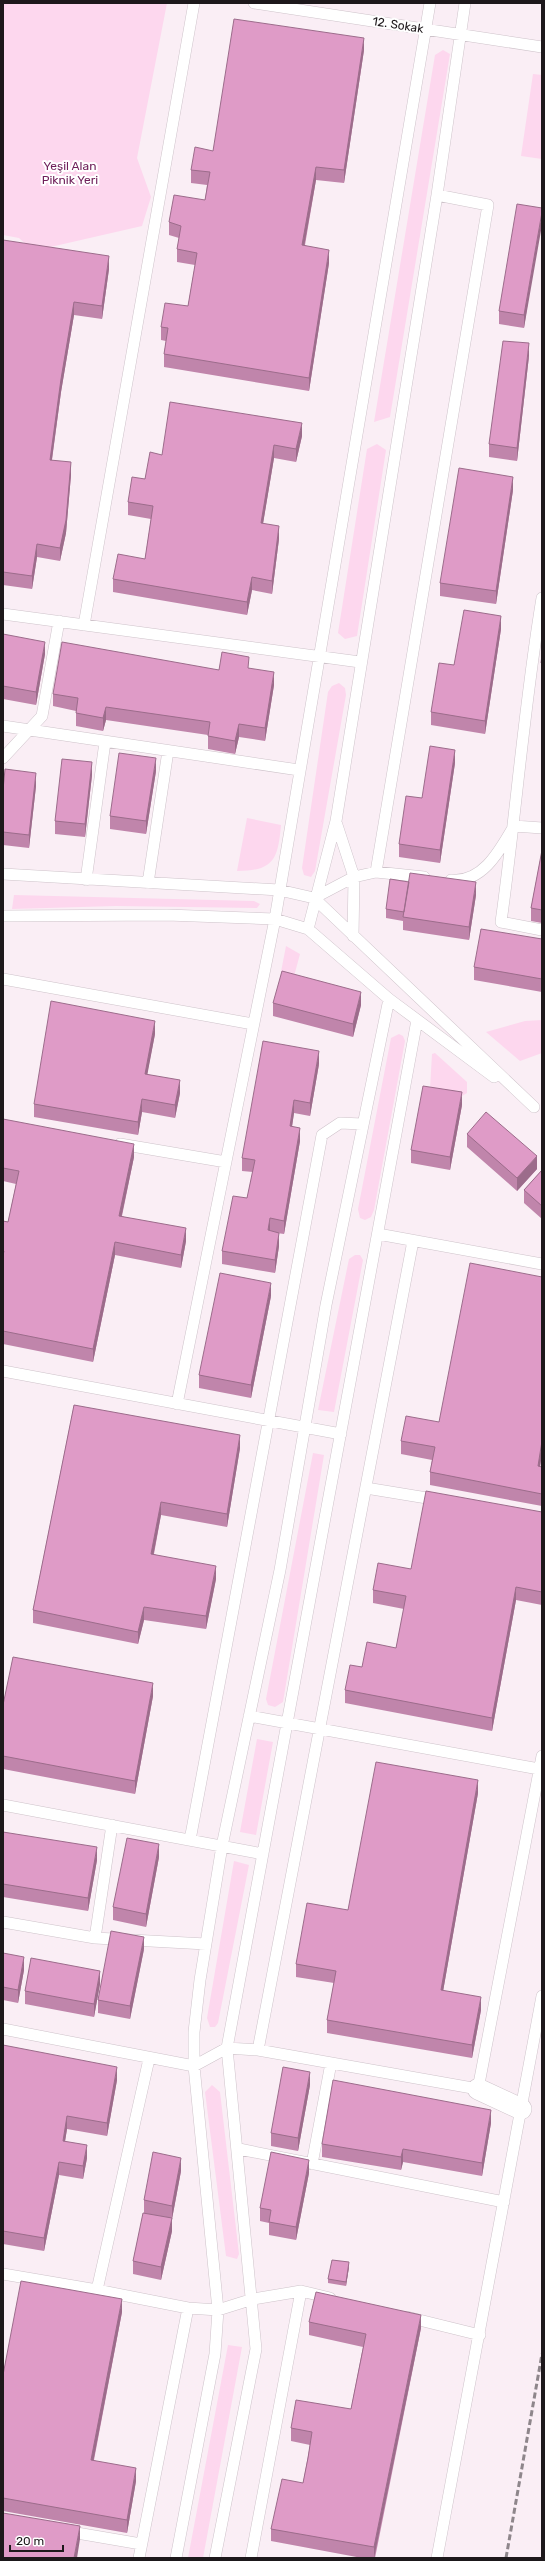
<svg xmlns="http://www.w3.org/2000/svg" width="545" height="2561" viewBox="0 0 545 2561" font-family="Rubik,sans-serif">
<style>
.green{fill:#fdd7ee}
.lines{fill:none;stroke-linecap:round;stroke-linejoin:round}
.service-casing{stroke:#cec3ca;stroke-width:12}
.minor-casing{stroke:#cec3ca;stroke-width:22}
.service{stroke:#fff;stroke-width:11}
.minor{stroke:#fff;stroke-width:21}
.rail{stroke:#8e868b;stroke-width:3;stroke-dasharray:6 3;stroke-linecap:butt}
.wall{fill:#c085ab}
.shaded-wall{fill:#9c6c8b}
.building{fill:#df9bc7;stroke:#9c6c8b}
.labels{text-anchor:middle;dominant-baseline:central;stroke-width:4;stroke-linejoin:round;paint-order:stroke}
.street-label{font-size:12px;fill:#1d181b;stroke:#fff}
.park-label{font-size:12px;fill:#6f205a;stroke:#fff}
</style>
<rect width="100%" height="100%" fill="#faeef5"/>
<path class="green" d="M3 3H167L137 158 151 197 142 226 33 251 19 238 3 235Z
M443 50 450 54 390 417 374 422 435 55Z
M533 74 542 75V159L521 156Z
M377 444 386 450 357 636 345 639 338 633 367 449Z
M339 683 345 688 346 695 315 871 311 877 304 875 302 868 328 692 332 686Z
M247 818 281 825C278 859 274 871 237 871Z
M14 895 254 901 260 904 257 908 116 906 12 909Z
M286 946 300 954 293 980 280 977Z
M542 1020V1053L520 1061 486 1032 525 1021Z
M399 1034 403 1036 405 1041 374 1210 371 1217 365 1220 360 1218 358 1209 391 1038Z
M435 1053 467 1082V1093L462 1096 430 1089 432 1054Z
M355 1255H360L363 1260 334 1412 318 1410 349 1259Z
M313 1453 324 1455 283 1702 275 1707 268 1705 266 1699Z
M257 1739 273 1742 256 1835 240 1832Z
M234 1861 249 1865 218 2023 215 2027H210L207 2018Z
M212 2085 220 2092 239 2254 237 2259 226 2256 205 2092Z
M228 2345 242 2347 203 2558H188Z"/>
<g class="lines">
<g class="service-casing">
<path id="service" d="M254 3 542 47
M542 598C524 705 516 814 501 922L542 930
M3 614 360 662
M84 625 194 3
M3 726 299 770
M3 758 42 716 59 621
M336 822 354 877 353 936
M376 872 488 205 437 195
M3 874 279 890 314 898 534 1107
M86 880 105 742
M451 880C483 883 500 850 514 826L542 828
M148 883 168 751
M314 898 354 877 376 872 424 877
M3 916 167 915 275 919 308 929 389 999 494 1077
M308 929 336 821 437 195 465 3
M3 979 253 1024
M120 1144 226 1162
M378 1234 542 1264
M3 1371 341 1434
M177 1404 275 919 430 3
M366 1488 439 1500
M249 1716 539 1769
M3 1805 263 1854
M190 1840 322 1135 340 1123 362 1124
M3 1922 95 1938 206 1944
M95 1938 112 1825
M3 2029 194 2066 227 2048 258 2050 478 2089 542 1756
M258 2050 413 1241
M239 2149 504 2202
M312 2164 331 2063
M3 2274 97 2290 188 2308 218 2310 253 2299 301 2291 330 2298
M97 2290 149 2059
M407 2317 480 2335
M65 2531 141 2544
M139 2558 188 2308
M176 2558 215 2354 218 2310 194 2066V2032L200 1980 222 1846 280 1570 326 1305 389 999
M215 2558 256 2349 227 2048 417 1020
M251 2558 301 2291
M437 2558 542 1996"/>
</g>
<g class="minor-casing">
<path id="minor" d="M478 2089 521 2109"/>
</g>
<use href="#service" class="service"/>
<use href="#minor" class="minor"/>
<path class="rail" d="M506 2558 542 2354"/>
</g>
<path class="wall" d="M364 50 344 183 316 180 305 245 329 263 309 391 164 367V354L166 341 161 340V327L188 306 195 265 177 262V249L179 238 169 235V222L205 200 207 185 191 183V170L213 151Z
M542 208 524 328 499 324V311Z
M3 240 109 269 102 319 74 315 61 392 52 460 71 475 66 533 60 561 37 557 32 589 3 585Z
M529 356 517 461 489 457V444Z
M302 436 296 462 274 458 263 523 279 539 272 594 252 590 247 615 113 592V579L145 559 151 519 128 515V502L162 455Z
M513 490 496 604 440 596V583Z
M501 629 485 734 431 725V712L454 665Z
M3 634 45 654 36 705 3 699Z
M542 655V676H541V663Z
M249 668 274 685 265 741 239 737 235 754 208 749V735L106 720 103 731 76 726V711L53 706V694L219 670Z
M455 763 440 863 399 857V844L422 798Z
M156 771 146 834 110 829V816Z
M92 775 85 837 55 834V821Z
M36 786 29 848 3 845V790Z
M542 850V923L531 921V908Z
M409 882 476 895 469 940 403 930V921L386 918V909Z
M542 939V992L474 980V967Z
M273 1003 361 1005 353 1037 273 1016Z
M155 1034 147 1074 180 1093 175 1118 142 1112 138 1135 34 1117V1104Z
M319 1064 310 1116 294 1113 292 1127 300 1141 284 1234 277 1233 279 1246 275 1273 222 1264V1251L247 1198 253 1172 242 1171V1158Z
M462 1105 450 1170 411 1163V1150Z
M3 1119 134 1157 122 1216 186 1241 181 1268 115 1255 93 1362 3 1344V1221L8 1222 16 1184 3 1181Z
M467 1134 537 1169 517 1191 467 1147Z
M542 1170V1219L524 1203V1190Z
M542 1277V1454L540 1467H542V1506L430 1485V1472L432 1460 401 1454V1441L439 1422Z
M271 1296 251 1398 199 1388V1375Z
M74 1405 240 1448 227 1527 161 1515 154 1554 216 1579 206 1629 144 1620 138 1644 33 1623V1610Z
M542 1512V1605L516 1600 492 1731 345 1703V1690L362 1667 396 1648 404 1609 373 1603V1590L411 1569Z
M153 1696 135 1794 3 1769V1705Z
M478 1793 443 1991 481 2010 472 2058 327 2033V2020L334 1983 296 1977V1964L348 1910Z
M3 1832 97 1860 88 1911 3 1897Z
M159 1857 146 1927 113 1920V1907Z
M144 1949 130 2019 98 2013V2000Z
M3 1953 24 1970 18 2003 3 2000Z
M100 1984 94 2017 25 2004V1991Z
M3 2045 117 2080 107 2136 67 2129 65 2141 87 2158 83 2179 59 2175 44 2251 3 2244Z
M310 2085 298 2151 271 2146V2133Z
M491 2123 482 2176 403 2162 401 2170 322 2157V2144Z
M181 2171 172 2219V2231L161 2280 133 2274V2261L144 2213V2200Z
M309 2173 296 2240 269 2235V2223L260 2221V2208Z
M349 2267 346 2286 328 2283V2279Z
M122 2312 94 2460 136 2481 127 2533 3 2511V2375Z
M309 2322 421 2328 375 2558H362L271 2541V2529L303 2483 310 2445 291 2441V2428L351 2409 363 2347 309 2335Z"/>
<path class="shaded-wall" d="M364 38V50L344 183V170Z
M316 167V180L302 258V245Z
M542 212V225L524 328V315Z
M329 250V263L309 391V378Z
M109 256V269L102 319V306Z
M74 302V315L61 392 50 473V460L61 379Z
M529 343V356L517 461V448Z
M302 423V436L296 462V449Z
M274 445V458L261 536V523Z
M71 462V475L66 533 60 561V548Z
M513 477V490L496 604V591Z
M279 526V539L272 594V581Z
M37 544V557L32 589V576Z
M252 577V590L247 615V602Z
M501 616V629L485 734V721Z
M45 642V654L36 705V692Z
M274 672V685L265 741V728Z
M106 707V720L103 731V718Z
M239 724V737L235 754V741Z
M455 750V763L440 863V850Z
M156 758V771L146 834V821Z
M92 762V775L85 837V824Z
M36 773V786L29 848V835Z
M476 882V895L469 940V927Z
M361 992V1005L353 1037V1024Z
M155 1021V1034L145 1087V1074Z
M319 1051V1064L310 1116V1103Z
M180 1080V1093L175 1118V1105Z
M462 1092V1105L450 1170V1157Z
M142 1099V1112L138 1135V1122Z
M294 1100V1113L290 1139V1126Z
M300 1128V1141L284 1234V1221Z
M134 1144V1157L119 1228V1216Z
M537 1156V1169L517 1191V1178Z
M270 1218V1231L268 1230Z
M186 1228V1241L181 1268V1255Z
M279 1233V1246L275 1273V1260Z
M115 1242V1255L93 1362V1349Z
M271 1283V1296L251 1398V1385Z
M240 1435V1448L227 1527V1514Z
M542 1441V1454L538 1479V1466Z
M161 1502V1515L151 1567V1554Z
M216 1566V1579L206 1629V1616Z
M516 1587V1600L492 1731V1718Z
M144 1607V1620L138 1644V1632Z
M153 1683V1696L135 1794V1781Z
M478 1780V1793L441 2003V1990Z
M159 1844V1857L146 1927V1914Z
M97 1847V1860L88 1911V1898Z
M144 1937V1949L130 2019V2006Z
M24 1957V1970L18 2003V1990Z
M100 1971V1984L94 2017V2004Z
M481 1997V2010L472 2058V2045Z
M117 2067V2080L107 2136V2123Z
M310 2072V2085L298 2151V2138Z
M491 2110V2123L482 2176V2163Z
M67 2116V2129L63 2154V2141Z
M87 2145V2158L83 2179V2166Z
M403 2149V2162L401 2170V2157Z
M181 2158V2171L172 2219V2206Z
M309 2160V2173L296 2240V2227Z
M59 2162V2175L44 2251V2238Z
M172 2218V2231L161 2280V2267Z
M349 2262V2267L346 2286V2282Z
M122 2299V2312L91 2473V2460Z
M421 2315V2328L374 2558V2547Z
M136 2468V2481L127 2533V2520Z
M80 2526V2539L77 2558H74Z"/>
<path class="building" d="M234 19 364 38 344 170 316 167 302 245 329 250 309 378 164 354 168 328 161 327 165 303 188 306 197 253 177 249 181 226 169 222 174 195 205 200 210 172 191 170 195 147 213 151Z
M517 204 542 208V212L524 315 499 311Z
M3 240 109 256 102 306 74 302 61 379 50 460 71 462 66 520 60 548 37 544 32 576 3 572Z
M503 341 529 343 517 448 489 444Z
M170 402 302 423 296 449 274 445 261 523 279 526 272 581 252 577 247 602 113 579 118 554 145 559 153 506 128 502 132 477 145 479 150 452 162 455Z
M459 468 513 477 496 591 440 583Z
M464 610 501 616 485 721 431 712 439 663 454 665Z
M3 634 45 642 36 692 3 686Z
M62 642 219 670 222 652 249 657 248 668 274 672 265 728 239 724 235 741 208 736 210 722 106 707 103 718 76 713 78 698 53 694Z
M542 655V664L541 663Z
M430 746 455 750 440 850 399 844 406 796 422 798Z
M119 753 156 758 146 821 110 816Z
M62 759 92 762 85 824 55 821Z
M5 769 36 773 29 835 3 832V790Z
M542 850V910L531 908Z
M410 873 476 882 469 927 403 917Z
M390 879 409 882 404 912 386 909Z
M481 929 542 939V979L474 967Z
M282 971 361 992 353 1024 273 1003Z
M51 1001 155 1021 145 1074 180 1080 175 1105 142 1099 138 1122 34 1104Z
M263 1041 319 1051 310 1103 294 1100 290 1126 300 1128 284 1221 270 1218 268 1230 279 1233 275 1260 222 1251 233 1196 247 1198 255 1160 242 1158Z
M423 1086 462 1092 450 1157 411 1150Z
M486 1112 537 1156 517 1178 467 1134Z
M3 1119 134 1144 119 1216 186 1228 181 1255 115 1242 93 1349 3 1331V1255L4 1251H3V1221L8 1222 19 1171 3 1168Z
M542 1170V1206L524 1190Z
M470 1263 542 1277V1441L538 1466 542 1467V1494L430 1472 435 1447 401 1441 406 1416 439 1422Z
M220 1273 271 1283 251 1385 199 1375Z
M74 1405 240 1435 227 1514 161 1502 151 1554 216 1566 206 1616 144 1607 138 1632 33 1610Z
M426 1491 542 1512V1592L516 1587 492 1718 345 1690 350 1665 362 1667 367 1642 396 1648 406 1596 373 1590 378 1563 411 1569Z
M13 1657 153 1683 135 1781 3 1756V1705Z
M376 1762 478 1780 441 1990 481 1997 472 2045 327 2020 336 1971 296 1964 307 1903 348 1910Z
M3 1832 97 1847 88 1898 3 1884Z
M127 1838 159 1844 146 1914 113 1907Z
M111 1931 144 1937 130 2006 98 2000Z
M3 1953 24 1957 18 1990 3 1987Z
M31 1958 100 1971 94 2004 25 1991Z
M3 2045 117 2067 107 2123 67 2116 63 2141 87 2145 83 2166 59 2162 44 2238 3 2231Z
M283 2067 310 2072 298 2138 271 2133Z
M333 2080 491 2110 482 2163 403 2149 401 2157 322 2144Z
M153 2152 181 2158 172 2206 144 2200Z
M271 2152 309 2160 296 2227 269 2222 271 2210 260 2208Z
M143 2213 172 2218 161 2267 133 2261Z
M332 2260 349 2262 346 2282 328 2279Z
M21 2281 122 2299 91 2460 136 2468 127 2520 3 2498V2375Z
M316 2292 421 2315 374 2547 271 2529 282 2479 303 2483 308 2458 312 2432 291 2428 296 2400 351 2409 366 2334 309 2322Z
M3 2513 80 2526 74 2558H3Z"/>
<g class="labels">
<g class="street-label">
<text transform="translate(398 25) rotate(9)">12. Sokak</text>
</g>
<g class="park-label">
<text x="70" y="166">Yeşil Alan<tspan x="70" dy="14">Piknik Yeri</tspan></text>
</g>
</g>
<rect width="545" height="2561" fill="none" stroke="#1d181b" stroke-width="8"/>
<path d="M10 2545v6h53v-6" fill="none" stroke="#1d181b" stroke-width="2"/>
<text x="16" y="2545" font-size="12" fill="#1d181b" stroke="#ffffff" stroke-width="3" paint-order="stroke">20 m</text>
</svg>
